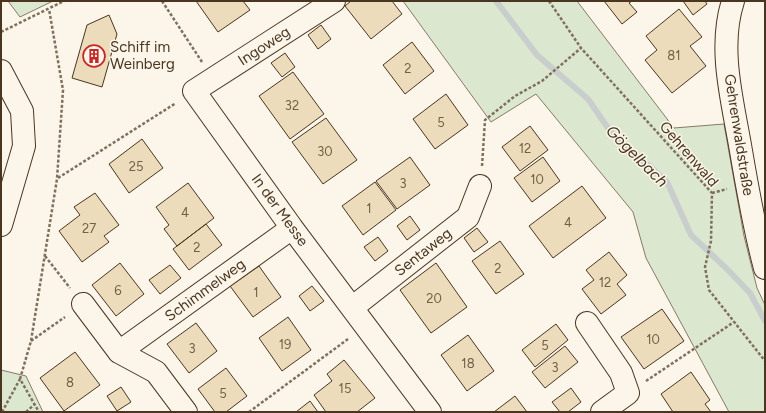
<svg xmlns="http://www.w3.org/2000/svg" width="766" height="413" viewBox="0 0 766 413" font-family="Figtree,sans-serif">
<style>
.green{fill:#dce7d0;stroke:#887966}
.lines{fill:none;stroke-linecap:round;stroke-linejoin:round}
.stream{stroke:#c9cecd;stroke-width:6}
.building{fill:#ecdcbc;stroke:#4a3520}
.minor-casing{stroke:#4a3520;stroke-width:24}
.path{stroke:#7f6f5c;stroke-width:2.5;stroke-dasharray:3 2;stroke-linecap:butt}
.minor{stroke:#fbf6e9;stroke-width:22}
.labels{text-anchor:middle;dominant-baseline:central;stroke-width:3;stroke-linejoin:round;paint-order:stroke}
.number-label{font-size:13px;fill:#725f47}
.street-label{font-size:15px;fill:#4a3520;stroke:#fbf6e9}
.poi-label{font-size:15px;fill:#4a3520;stroke:#fbf6e9;text-anchor:start}
.water-label{font-size:16px;font-style:italic;fill:#4a3520;stroke:#fbf6e9}
</style>
<rect width="100%" height="100%" fill="#fbf6e9"/>
<path class="green" d="M8 1H53L20 17Z
M403 1H577L674 128 724 124 744 236 757 288 765 305V412H729L646 258 633 212 536 94 491 122Z
M1 370 26 376 43 412H1Z"/>
<g class="lines">
<path class="stream" d="M496 1 537 55 588 99 608 128 629 153 647 164 667 182 691 235 727 269 750 293 765 321"/>
</g>
<path class="building" d="M196 1H243L250 10 218 32Z
M351 1H392L402 14 371 39 345 6Z
M604 1H632L629 3 637 12 622 24Z
M683 1H705L707 4 693 15Z
M679 9 702 37 690 46 706 66 672 93 645 60 657 50 646 36Z
M109 15 117 34 102 87 72 78 87 25Z
M321 25 331 39 318 49 308 35Z
M412 42 434 71 405 94 383 65Z
M285 53 295 67 282 77 271 63Z
M293 72 324 114 290 139 259 96Z
M446 94 468 125 435 149 413 119Z
M326 118 357 160 323 184 292 142Z
M530 126 548 150 520 171 502 147Z
M142 139 163 168 129 193 109 164Z
M410 157 430 185 397 209 376 181Z
M543 157 560 181 532 202 514 178Z
M375 182 396 210 363 235 342 206Z
M188 183 214 218 177 246 164 229 169 225 156 207Z
M582 186 606 218 553 258 529 226Z
M95 193 119 225 104 236 109 242 82 262 59 231 80 215 74 207Z
M410 216 420 230 407 240 397 226Z
M206 224 222 245 189 270 173 249Z
M477 228 488 242 474 252 464 238Z
M378 237 388 251 375 261 364 247Z
M500 241 524 274 496 294 472 261Z
M609 252 627 275 617 284 626 295 601 314 582 289 594 280 586 270Z
M120 263 144 294 116 316 92 285Z
M436 263 467 307 431 333 400 290Z
M170 265 181 278 160 294 149 280Z
M259 266 281 297 253 317 230 286Z
M312 286 324 301 310 311 299 296Z
M662 309 684 341 644 369 621 337Z
M288 317 311 350 282 371 259 338Z
M196 323 217 351 189 373 167 344Z
M556 324 568 340 535 367 522 350Z
M468 335 494 371 467 391 441 355Z
M565 346 578 362 545 388 532 372Z
M75 352 100 385 64 411 40 378Z
M344 360 375 398 357 412H326L314 395 332 381 327 374Z
M226 368 247 396 226 412H215L198 389Z
M691 372 710 400 705 404 711 412H673L661 394Z
M121 387 131 402 117 411 107 396Z
M571 388 581 402 568 412H560L552 402Z
M515 396 527 412H494Z
M310 401 318 412H296Z"/>
<g class="lines">
<g class="minor-casing">
<path id="minor" d="M334 1 194 91 292 228 430 412
M733 1C718 47 732 99 740 145 747 186 754 228 765 268
M1 71 22 111 24 146 1 225
M83 304 119 352
M353 307 468 217 480 186
M587 323 621 373 628 393 602 412
M186 412 156 372 119 352 292 228"/>
</g>
<path class="path" d="M162 1 202 62
M549 1 581 48 712 193 711 241 705 267 709 290 765 361
M1 32 64 1
M482 166 485 120 515 96 542 81 581 48
M58 178 176 103
M712 193 727 189
M45 256 70 288
M31 341 65 317
M20 379 31 341 57 179 63 90 49 9
M646 381 734 322
M2 412 20 379 39 412
M26 412 35 404
M249 412 348 339"/>
<use href="#minor" class="minor"/>
</g>
<defs>
<g id="building-ring" transform="scale(1.15)"><circle r="9.5" fill="#fbf6e9" stroke="#c62828" stroke-width="1.5"/><path d="M-4-6H4V6H1V3H-1V6H-4ZM-2.5-4.3h1.7v1.8h-1.7ZM.8-4.3h1.7v1.8H.8ZM-2.5-1h1.7V.8h-1.7ZM.8-1h1.7V.8H.8Z" fill="#c62828"/></g>
</defs>
<g fill-rule="evenodd">
<use href="#building-ring" x="94" y="56"/>
</g>
<g class="labels">
<g class="number-label">
<text x="674" y="55">81</text>
<text x="408" y="68">2</text>
<text x="292" y="105">32</text>
<text x="441" y="122">5</text>
<text x="525" y="148">12</text>
<text x="325" y="151">30</text>
<text x="136" y="166">25</text>
<text x="537" y="179">10</text>
<text x="403" y="183">3</text>
<text x="369" y="208">1</text>
<text x="185" y="212">4</text>
<text x="568" y="222">4</text>
<text x="89" y="228">27</text>
<text x="197" y="247">2</text>
<text x="498" y="268">2</text>
<text x="605" y="282">12</text>
<text x="118" y="290">6</text>
<text x="256" y="292">1</text>
<text x="434" y="298">20</text>
<text x="653" y="339">10</text>
<text x="285" y="344">19</text>
<text x="545" y="345">5</text>
<text x="192" y="348">3</text>
<text x="468" y="363">18</text>
<text x="555" y="367">3</text>
<text x="70" y="382">8</text>
<text x="345" y="388">15</text>
<text x="223" y="393">5</text>
</g>
<g class="street-label">
<text transform="translate(264 46) rotate(-33)">Ingoweg</text>
<text transform="translate(739 135) rotate(81)">Gehrenwaldstraße</text>
<text transform="translate(689 154) rotate(49)">Gehrenwald</text>
<text transform="translate(280 210) rotate(54)">In der Messe</text>
<text transform="translate(423 252) rotate(-38)">Sentaweg</text>
<text transform="translate(205 290) rotate(-36)">Schimmelweg</text>
</g>
<g class="poi-label">
<text x="110" y="47">Schiff im<tspan x="110" dy="17">Weinberg</tspan></text>
</g>
<g class="water-label">
<text transform="translate(637 156) rotate(45)">Gögelbach</text>
</g>
</g>
<rect width="766" height="413" fill="none" stroke="#4a3520" stroke-width="4"/>
</svg>
